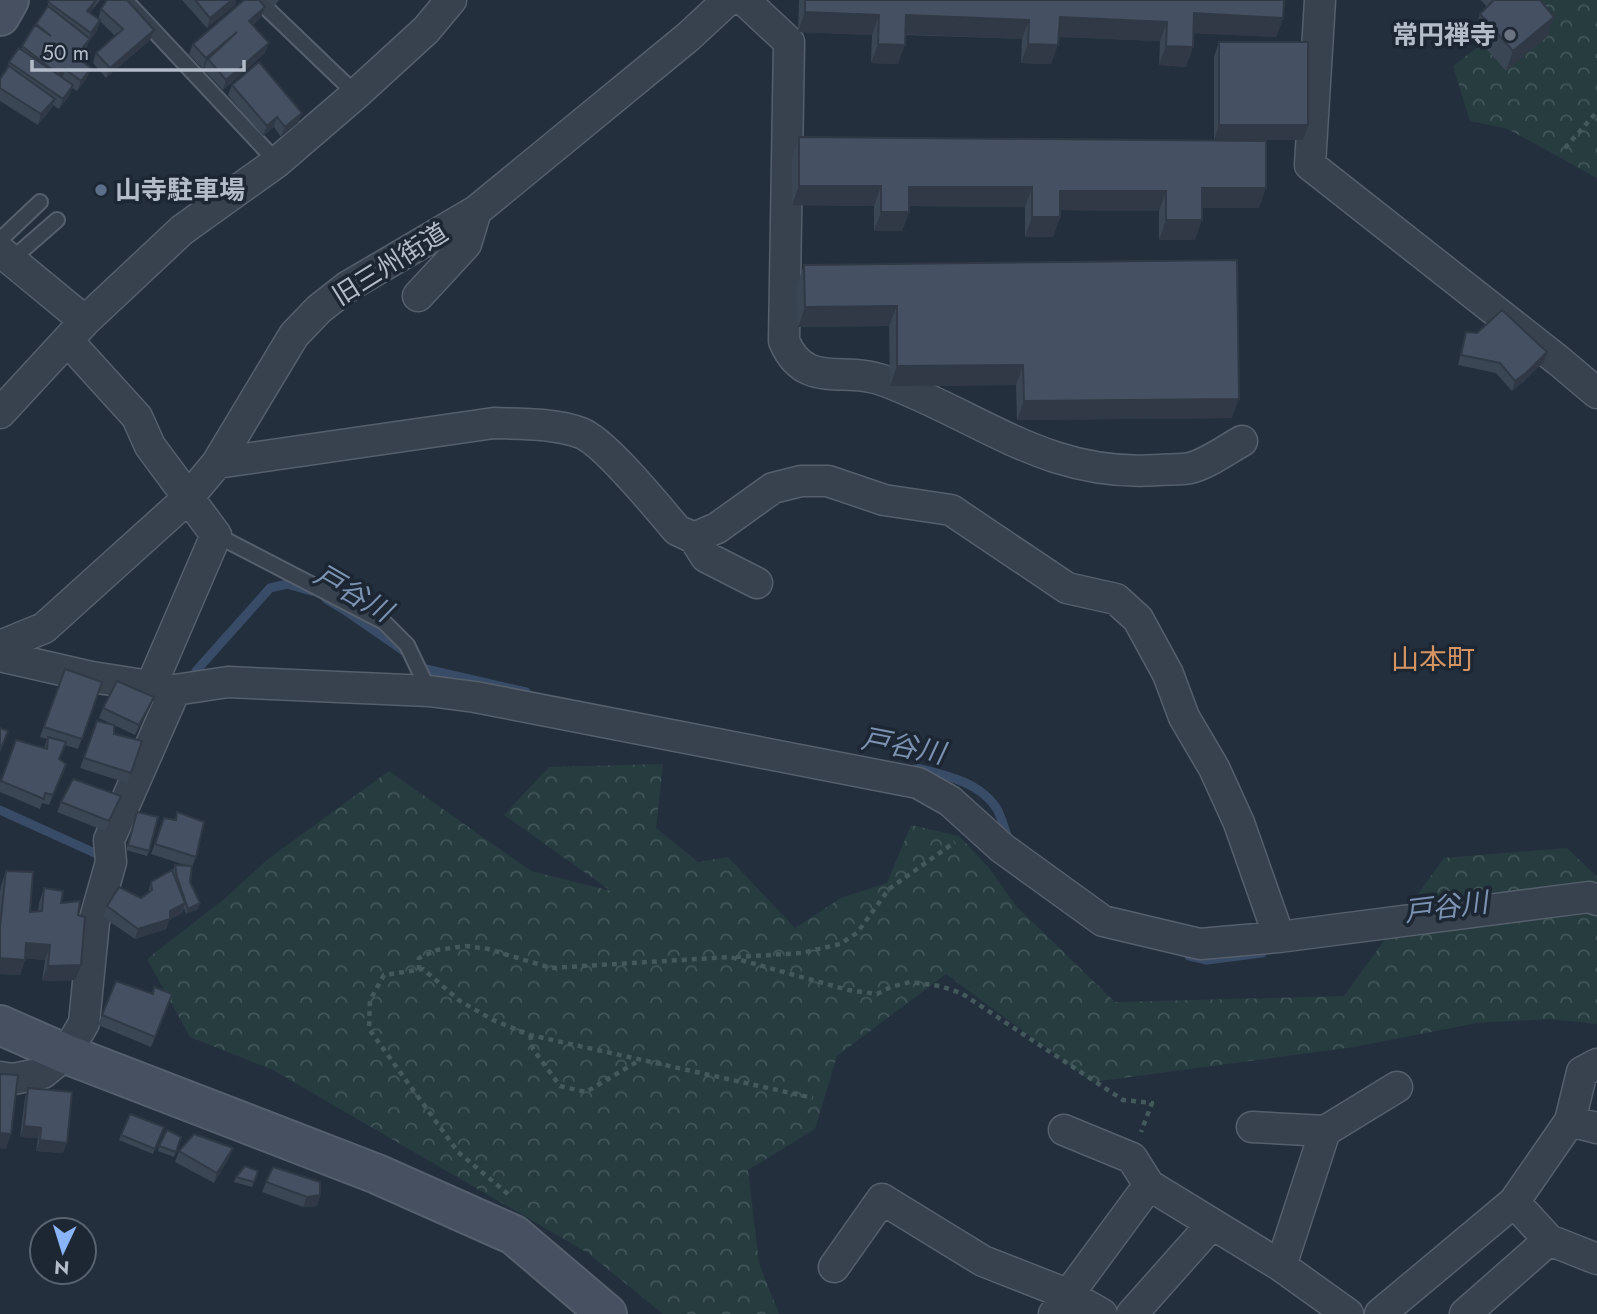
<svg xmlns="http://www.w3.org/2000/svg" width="1597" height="1314" viewBox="0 0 1597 1314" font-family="Jost,'Noto Sans JP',sans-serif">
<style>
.forest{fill:url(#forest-crowns)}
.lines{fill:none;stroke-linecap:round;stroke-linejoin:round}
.stream{stroke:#394c67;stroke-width:9}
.lane-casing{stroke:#565f6c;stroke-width:18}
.street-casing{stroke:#565f6c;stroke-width:33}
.secondary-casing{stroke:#565f6c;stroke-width:42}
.path{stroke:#44595c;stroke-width:4.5;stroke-dasharray:5 5;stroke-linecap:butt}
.lane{stroke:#38414e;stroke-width:14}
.street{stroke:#38414e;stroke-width:30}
.secondary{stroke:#465061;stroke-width:38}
.wall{fill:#3b4654}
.shaded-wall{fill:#303945}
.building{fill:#455162;stroke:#303945;stroke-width:2}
.worship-dot{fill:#6b7280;stroke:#1d2633;stroke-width:2.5}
.service-dot{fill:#5c6f8a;stroke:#1d2633;stroke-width:2.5}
.labels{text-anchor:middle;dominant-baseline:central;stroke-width:7;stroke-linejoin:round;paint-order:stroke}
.poi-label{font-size:26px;font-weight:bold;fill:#b4bcc9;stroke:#1d2633;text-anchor:end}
.street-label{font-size:26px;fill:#b4bcc9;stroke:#1d2633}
.water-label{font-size:28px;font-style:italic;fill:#7c92b1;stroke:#1d2633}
.neighbourhood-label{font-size:28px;fill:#d59563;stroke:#1d2633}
</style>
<defs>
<pattern id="forest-crowns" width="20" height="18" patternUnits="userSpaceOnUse" patternTransform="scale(1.75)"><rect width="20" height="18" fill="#263c3f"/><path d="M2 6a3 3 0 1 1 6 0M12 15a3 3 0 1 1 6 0" fill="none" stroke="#435659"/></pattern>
</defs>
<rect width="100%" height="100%" fill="#242f3e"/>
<path class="forest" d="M1539 0H1597V178L1508 129 1470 121 1453 66Z
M663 764 656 828 698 862 728 857 795 928 841 898 887 883 911 825 959 836 989 868 1016 906 1115 1002 1344 996 1444 858 1567 848 1597 877V1024L1550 1019 1477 1023 1354 1047 1092 1082 946 974 837 1056 815 1129 748 1170 759 1263 779 1314H663L588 1253 273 1070 190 1037 147 959 223 900 268 859 389 771 531 871 611 891 504 815 549 767Z"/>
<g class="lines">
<path class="stream" d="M326 599 349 613 404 651
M417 667 526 692
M196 671 270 588 287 584 311 591
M917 768C945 775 980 782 997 809 1002 818 1005 831 1009 841
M0 810 97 854 104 851
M1189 956 1207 960 1262 953"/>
<g class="lane-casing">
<path id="lane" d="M125 0 277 162
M258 0 356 94
M0 240 40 202
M11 260 57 220
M216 535 384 622 407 645 429 691"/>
</g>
<g class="street-casing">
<path id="street" d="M744 0 789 42 784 341C805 391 845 365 885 381 981 417 1048 478 1158 470 1168 469 1180 470 1190 468 1207 464 1226 450 1242 441
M1320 0 1310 165 1559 361 1597 393
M0 251 85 321
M418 296 466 244 476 211
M68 341 137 417 150 446 216 535 151 686
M0 413 85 321 182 230 277 162 356 94 426 30 451 0
M217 463 494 423C522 424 554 423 581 433 605 442 658 508 677 530L694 538 717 528 773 488 801 481H828L884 500 951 510 1067 588 1116 599 1138 619 1168 674 1184 717 1214 768 1239 823 1279 937
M694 538 706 557 757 583
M0 646 44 628 187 499 217 463 294 335 319 309 347 287 476 211 688 37 728 0
M0 656 92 677 175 690 228 682 429 691 475 697 918 783 950 801 1002 848 1103 921 1200 944 1279 937 1589 897 1597 900
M1597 1064 1582 1072 1570 1121 1514 1202 1549 1240 1597 1259
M0 1077 13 1079 43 1073 66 1054 84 1023 94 922 111 862 109 840 175 690
M1570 1121 1597 1128
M1252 1127 1325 1131
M1064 1130 1132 1158 1149 1185
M1281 1266 1325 1131 1397 1087
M834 1267 882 1199 983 1261 1067 1294 1102 1314
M1054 1314 1149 1185 1281 1266 1348 1314
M1132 1314 1212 1224
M1380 1314 1514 1202
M1465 1314 1549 1240"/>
</g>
<g class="secondary-casing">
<path id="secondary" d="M0 16 9 0
M0 1025 66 1054 377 1174 514 1235 607 1314"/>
</g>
<path class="path" d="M1565 148 1597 112
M736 957 802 953 840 944 857 933 889 889 955 842
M419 970V958L437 950 466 946 488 949 551 968 730 957 848 990 877 994 891 987 910 982 940 986 961 993 1123 1100 1152 1103 1141 1132
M530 1035 533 1049 560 1086 586 1092 640 1060
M508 1194 458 1152 369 1029 370 1000 384 975 423 969 460 1001 493 1020 530 1035 813 1098"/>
<use href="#lane" class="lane"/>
<use href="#street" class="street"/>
<use href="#secondary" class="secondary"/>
</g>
<path class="wall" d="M50 0H100L90 13 98 19 101 9 154 30 150 40 106 78 93 63 96 53 115 36 100 21 97 31 89 41 86 49V62L85 63 87 78 77 91 72 88 69 96 59 109 53 105 51 109 38 125 0 101V79L7 68 9 62 21 49 45 10Z
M182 0H236L235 5 207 28Z
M268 0H279L274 6Z
M799 0H1284L1283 18 1276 37 1193 33 1186 67 1159 65 1160 41 1059 37 1051 64 1021 63 1022 39 906 35 898 64 871 63 872 35 798 32Z
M1481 0H1540L1554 17 1547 37 1506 71 1473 34 1480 14 1487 7Z
M265 7 261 17 253 25 265 53 223 90 204 70 205 66 203 69 189 54 193 44Z
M1219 42 1308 125 1303 140H1214V57Z
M232 85 298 123 281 137 274 127 263 136 228 95Z
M799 137 1266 141 1259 208H1202L1195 240H1159V211L1060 210V217L1053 237H1025V207L909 206V212L902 231H874V206L792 205V157Z
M804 265 1232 418 1017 420 1016 385 890 386 889 326 798 327 797 285Z
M1466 332 1544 362 1522 383 1512 391 1496 373 1458 365 1463 343Z
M65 669 102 682 78 749 65 745 59 760 62 774 49 805 42 803 40 809 0 792V783L16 740 44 748 47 739 40 737Z
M154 697 150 707 135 735 99 718 103 708Z
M97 721 114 734 142 741 127 783 80 768Z
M121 796 105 831 57 812 61 802Z
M137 812 149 851 147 856 126 850Z
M177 812 196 857 192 867 190 882 198 909 186 914 184 908 182 913 169 920 166 929 135 939 103 917 107 906 141 898 148 893 151 882 174 875 173 870 175 865 188 866 151 854 164 818 175 820Z
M6 871 30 912 38 911 39 903 44 888 61 903 78 915 75 980 42 981 45 960 25 958 20 975 0 974V892L1 886Z
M154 987 169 1004 151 1047 98 1025 102 1015 152 994Z
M28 1088 63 1153 36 1151 38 1138 20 1137 25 1098Z
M130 1114 164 1127 153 1154 119 1140Z
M181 1137 174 1157 158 1151 159 1146Z
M179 1151 229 1158 214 1183 175 1162Z
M258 1171 252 1187 234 1182 236 1177Z
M266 1182 320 1195 317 1206 303 1207 262 1192Z"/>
<path class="shaded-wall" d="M96 0 93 9 84 22 87 11Z
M232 0H236L235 5 207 28 210 18Z
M265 7 261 17 245 31 249 21Z
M805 12 879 15 872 35 798 32Z
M1194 13 1283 18 1276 37 1187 33Z
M906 15 1029 20 1022 39 899 34Z
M1060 17 1167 22 1160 41 1053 37Z
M1554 17 1547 37 1506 71 1513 51Z
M100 20 97 31 89 41 86 49 83 47 89 40 91 33Z
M154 30 150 40 106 78 110 68Z
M237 32 208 59 205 66 203 69 206 58Z
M269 43 265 53 223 90 226 80Z
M878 44 905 45 898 64 871 63Z
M1028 44 1058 45 1051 64 1021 63Z
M1166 46 1193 47 1186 67 1159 65Z
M91 68 87 78 77 91 81 81Z
M65 69 62 80 54 84 58 74Z
M73 85 69 96 59 109 63 99Z
M55 99 51 109 38 125 41 114Z
M302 113 298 123 281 137 285 127Z
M277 117 274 127 263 136 267 126Z
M1219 125H1308L1303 140H1214Z
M799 186H881L874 206 792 205Z
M909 187H1032L1025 207 902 206Z
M1202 188H1266L1259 208H1195Z
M1060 191H1166L1159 211 1053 210Z
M881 212H909L902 231H874Z
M1032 217H1060L1053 237H1025Z
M1166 220H1202L1195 240H1159Z
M897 306 889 326 798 327 805 307Z
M1547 352 1544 362 1522 383 1512 391 1515 381Z
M1023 365 1016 385 890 386 897 366Z
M1239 399 1232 418 1017 420 1024 401Z
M154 697 150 707 135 735 139 725Z
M185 903 182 913 169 920 166 929 135 939 138 929Z
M200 903 198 909 186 914 188 909Z
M26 943 50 945 45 960 21 958Z
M0 958 25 960 20 975 0 974Z
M81 965 75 980 42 981 48 966Z
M24 1126 41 1128 38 1138 20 1137Z
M0 1133 11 1134 6 1149 0 1148Z
M40 1140 67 1143 63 1153 36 1151Z
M233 1148 229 1158 214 1183 217 1173Z
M320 1195 317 1206 303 1207 307 1197Z"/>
<path class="building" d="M50 0H96L87 11 100 20 91 33 48 2Z
M107 0H127L154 30 110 68 96 53 123 29 101 9Z
M195 0H232L210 18Z
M244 0H259L265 7 249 21 269 43 226 80 208 59 237 32 206 58 193 44Z
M805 0H1284L1283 18 1194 13 1193 47 1166 46 1167 22 1060 17 1058 45 1028 44 1029 20 906 15 905 45 878 44 879 15 805 12Z
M1494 0H1540L1554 17 1513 51 1480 14Z
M48 6 90 39 83 47 90 52 82 61 91 68 81 81 65 69 58 74 22 46 35 25 51 36 36 24Z
M1219 42H1308V125H1219Z
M19 48 73 85 63 99 9 62Z
M259 62 302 113 285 127 277 117 267 126 232 85Z
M9 66 55 99 41 114 0 88V79Z
M799 137 1266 141V188H1202V220H1166V191H1060V217H1032V187H909V212H881V186H799Z
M1237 260 1239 399 1024 401 1023 365 897 366V306L805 307 804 265Z
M1502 310 1547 352 1526 373 1515 381 1500 363 1461 355 1466 332 1477 333Z
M65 669 102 682 82 739 44 727Z
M117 681 154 697 139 725 103 708Z
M97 721 114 725V734L142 741 131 773 84 758Z
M0 728 8 731 0 751Z
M48 737 66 742 59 759 66 764 53 795 45 793 44 799 1 781 16 740 47 749Z
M73 779 121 796 109 821 61 802Z
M137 812 158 817 149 851 128 845Z
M177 812 204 822 196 857 155 844 164 818 176 820Z
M175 865 192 866 190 882 200 903 188 909 177 877Z
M172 870 185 903 170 911V919L138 929 107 906 119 887 141 898 152 890 151 882Z
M6 871 33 872 30 912 42 911 44 888 63 891 61 903 80 901 78 915 85 917 81 965 48 966 50 945 26 943 25 960 0 958V927Z
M116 981 153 994 154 987 172 994 155 1037 102 1015Z
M0 1074 18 1075 11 1134 0 1133Z
M28 1088 72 1092 67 1143 40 1140 41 1128 24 1126Z
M130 1114 164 1127 155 1149 121 1135Z
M167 1130 181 1137 176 1152 159 1146Z
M194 1134 233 1148 217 1173 179 1151Z
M245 1166 258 1171 254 1182 236 1177Z
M273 1167 320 1182V1195L307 1197 266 1182Z"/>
<circle class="worship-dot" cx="1510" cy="35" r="7"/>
<circle class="service-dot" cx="101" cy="190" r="7"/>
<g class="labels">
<g class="poi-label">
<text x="1496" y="35">常円禅寺</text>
<text x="115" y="190" text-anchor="start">山寺駐車場</text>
</g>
<g class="street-label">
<text transform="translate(390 264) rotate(-32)">旧三州街道</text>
</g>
<g class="water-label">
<text transform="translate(353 593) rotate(30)">戸谷川</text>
<text transform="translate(903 746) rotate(11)">戸谷川</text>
<text transform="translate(1446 907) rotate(-7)">戸谷川</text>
</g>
<g class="neighbourhood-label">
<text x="1433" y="659">山本町</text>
</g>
</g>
<g transform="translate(63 1251) rotate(184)"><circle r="33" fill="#1d2633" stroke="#59626f" stroke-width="2"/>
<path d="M0-5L12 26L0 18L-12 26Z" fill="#8ab4f8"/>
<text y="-10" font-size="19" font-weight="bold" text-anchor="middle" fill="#b4bcc9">N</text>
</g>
<path d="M32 60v10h212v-10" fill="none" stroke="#b4bcc9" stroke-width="3.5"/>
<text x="42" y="60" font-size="21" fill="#b4bcc9" stroke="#1d2633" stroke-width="5" paint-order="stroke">50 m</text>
</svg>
